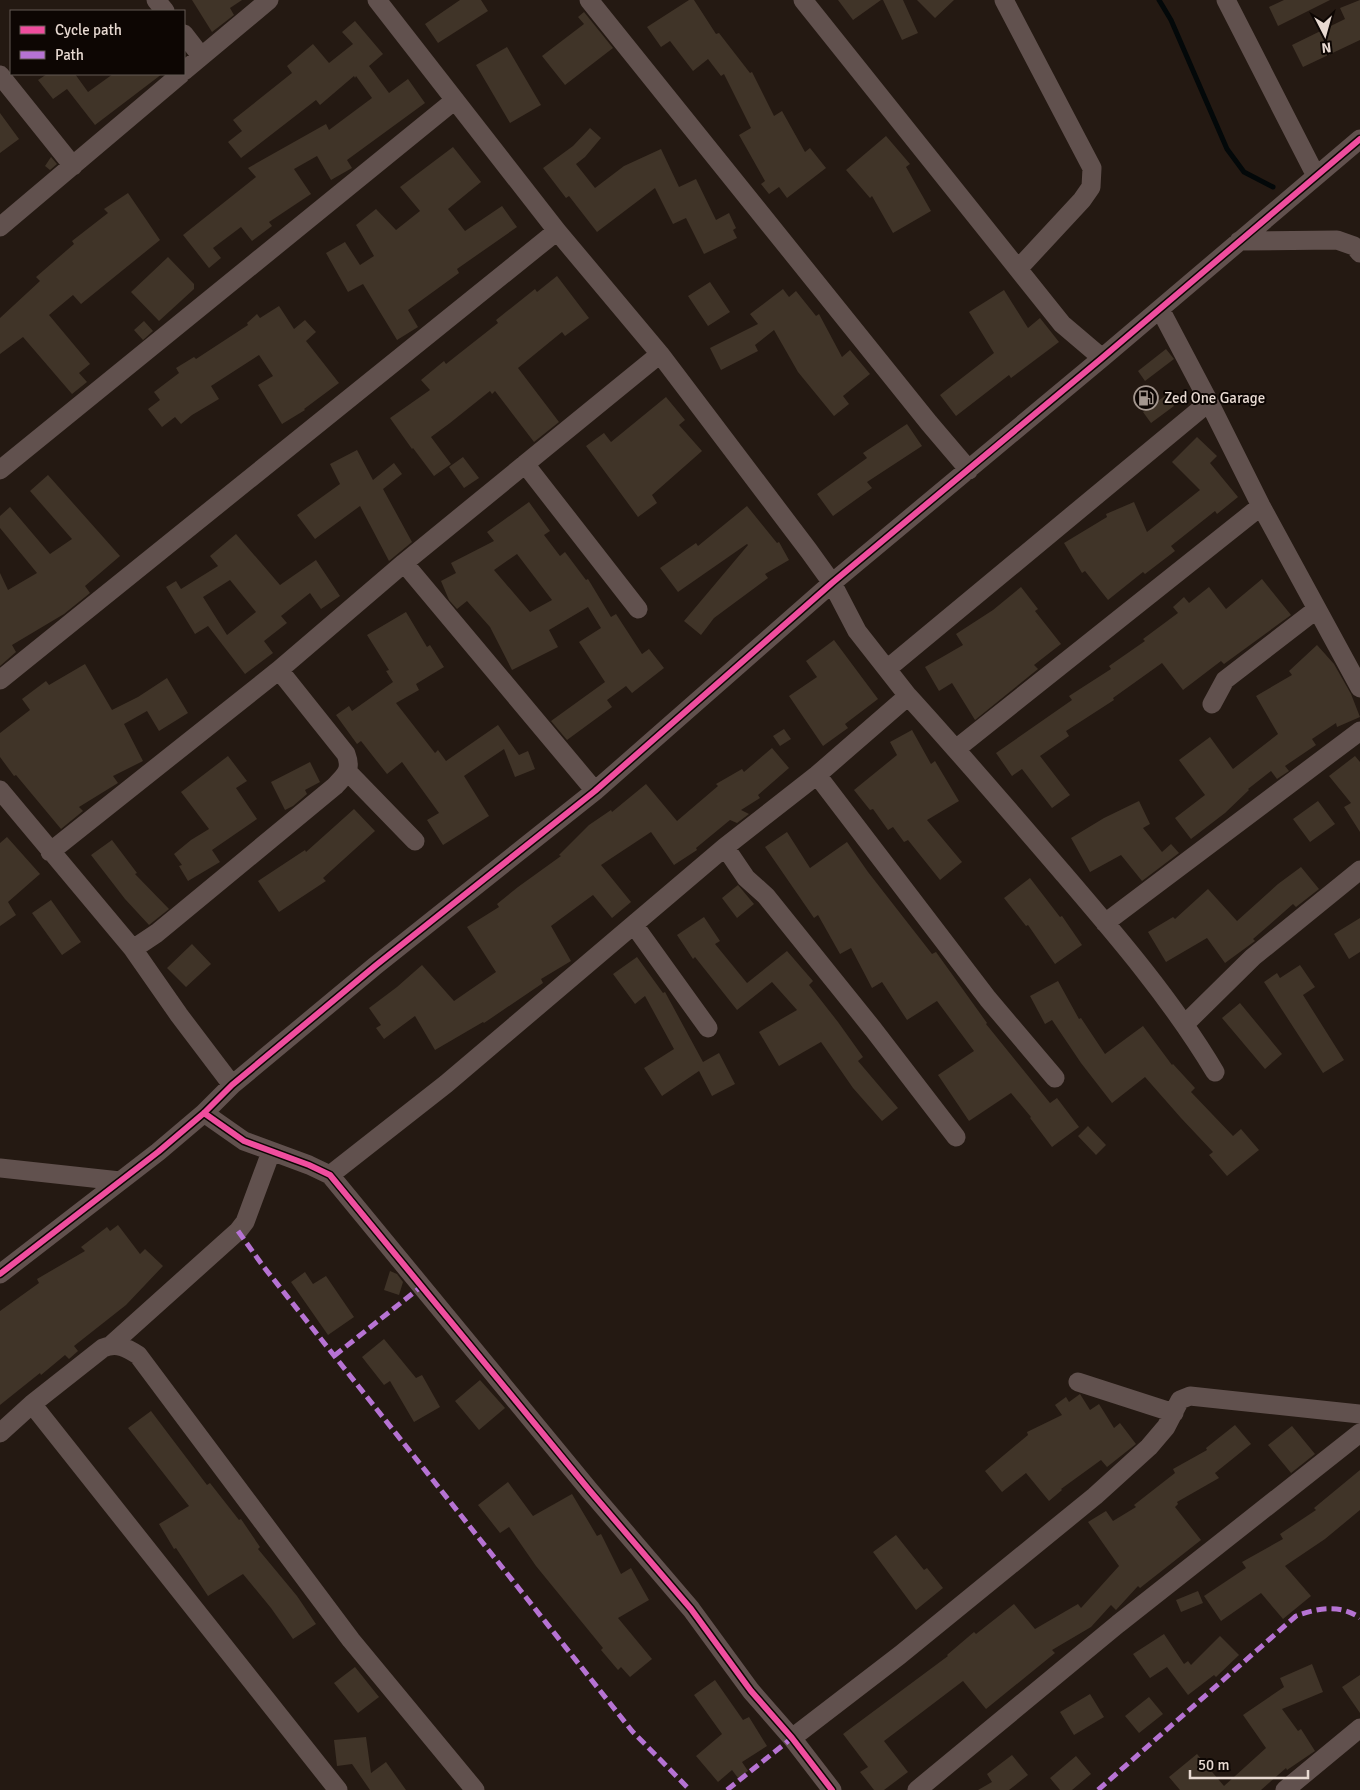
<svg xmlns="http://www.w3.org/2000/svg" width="1360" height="1790" viewBox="0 0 1360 1790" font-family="Signika,sans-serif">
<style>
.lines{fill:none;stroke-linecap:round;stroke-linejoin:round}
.stream{stroke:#030809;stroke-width:5}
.building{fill:#403428;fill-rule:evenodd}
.minor{stroke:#61514e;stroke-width:19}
.quiet{stroke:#b673d3;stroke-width:5;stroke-dasharray:10 5;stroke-linecap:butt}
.cycleway-casing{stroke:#0d0603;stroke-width:9}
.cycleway{stroke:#ef4d9e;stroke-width:6}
.labels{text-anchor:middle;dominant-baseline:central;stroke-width:4;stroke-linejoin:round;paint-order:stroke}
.poi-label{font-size:15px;fill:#e7d9d1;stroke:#0d0603;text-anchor:start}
</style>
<rect width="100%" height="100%" fill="#241912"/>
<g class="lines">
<path class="stream" d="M1159 0 1171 20 1227 149 1244 172 1273 187"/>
</g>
<path class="building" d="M192 0H242L230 8 234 15 212 32Z
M460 0H481L488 11 438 43 425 24Z
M689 0H694L716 34 719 33 750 73 752 72 774 116 782 111 805 152 810 148 826 168 787 198 779 187 769 194 761 184 765 181 739 135 751 128 724 74 721 76 708 59 693 71 670 41 661 47 647 27Z
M838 0H881L853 20Z
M883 0H903L918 33 902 40Z
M917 0H954L935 18Z
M1284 0H1330L1278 26 1269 7Z
M1360 0V40L1303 67 1292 45 1345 19 1340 8Z
M584 12 613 48 565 85 542 56 584 24 578 17Z
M355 21 383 54 369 66 389 93 408 79 425 103 347 160 352 168 331 180 317 156 294 169 311 194 269 222 272 226 252 241 241 227 213 248 221 258 209 268 183 235 256 177 248 168 326 124 329 130 372 98 356 76 355 78 354 76 320 105 316 100 241 158 228 142 242 131 233 120 292 73 287 66 313 44 329 63 353 44 342 32Z
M507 47 541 105 510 123 476 65Z
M47 74H75L88 92 113 74H162L95 125 67 89 53 99 38 80Z
M0 113 19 139 0 153Z
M590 128 601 138 585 157 576 164 595 188 624 166 661 149 679 187 696 179 716 220 729 213 736 228 733 230 737 238 704 254 686 218 673 224 655 188 597 232 569 196 566 198 543 168 573 146Z
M886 136 910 164 906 167 931 211 893 233 872 196 870 198 846 170Z
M453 147 481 182 448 209 465 231 502 206 517 227 457 269 459 273 408 310 418 327 397 340 363 284 348 292 326 253 345 242 360 265 374 256 356 225 376 209 396 230 420 211 400 187Z
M51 157 57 164 50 170 45 166Z
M128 193 160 240 81 304 73 295 49 315 90 364 79 373 87 382 72 394 23 337 0 354V318L40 281 36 277 74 244 72 241 108 213 104 209Z
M168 257 194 284V289L159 321 131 292Z
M557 276 589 318 565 336 562 332 518 368 559 422 534 442 495 391 492 394 490 391 450 423 431 437 451 464 434 476 413 448 412 449 390 418 430 390 421 380 444 361 446 364 498 323 496 320 535 289 537 292Z
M710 282 730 312 708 326 688 296Z
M783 289 789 297 796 291 816 316 819 314 842 357 850 350 870 374 843 396 849 404 834 416 798 372 774 330 755 345 758 351 721 370 710 348 758 324 750 314Z
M1004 290 1028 328 1040 318 1059 342 1011 378 1009 375 956 416 940 395 994 353 969 312Z
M279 306 294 329 305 320 316 332 306 341 339 383 304 409 305 410 282 424 258 385 273 376 259 355 211 386 219 399 192 415 181 424 175 417 162 427 148 409 160 400 154 392 179 373 176 368 194 357 196 359 248 325 247 323 257 314 260 318Z
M144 321 153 331 143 340 134 330Z
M1166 349 1174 359 1145 381 1138 371Z
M1166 395 1174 406 1151 423 1143 412Z
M666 397 685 420 679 425 702 451 652 495 657 503 638 517 586 446 604 433 611 442Z
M907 424 922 446 867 482 872 488 833 516 817 494 867 458 863 453Z
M1197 437 1217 456 1210 463 1238 497 1217 514 1215 511 1171 546 1175 551 1145 574 1143 572 1108 600 1085 571 1082 573 1064 543 1107 517 1106 514 1134 502 1147 532 1200 490 1172 462Z
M357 450 373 480 394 463 402 474 383 489 412 542 389 561 360 506 315 539 297 515 340 484 330 464Z
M463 457 479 478 464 488 449 467Z
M48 475 120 556 85 586 90 593 64 614 12 645 16 652 0 666V573L8 590 37 573 0 528V516L10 507 50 554 72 539 30 491Z
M529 502 550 531 544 535 560 556 565 552 586 580 588 579 611 617 616 614 642 654 649 649 664 668 632 693 626 686 607 700 612 707 567 740 551 721 605 682 579 642 601 628 588 607 549 630 558 647 512 670 490 627 467 601 457 609 449 600 441 581 456 573 451 563 494 541 487 532ZM517 554 552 600 530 612 494 570Z
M747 506 777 543 779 542 789 560 765 574 768 578 714 618 701 635 684 621 748 545 747 544 678 592 660 568 696 543 698 546Z
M236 534 280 585 316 560 340 596 321 609 310 593 281 616 287 623 264 641 273 653 245 674 208 626 195 634 166 587 176 581 181 589 218 566 210 556ZM230 580 256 612 227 635 203 597Z
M1262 579 1291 615 1224 664 1221 661 1183 690 1162 663 1113 698 1114 700 1066 731 1069 736 1040 756 1070 795 1052 808 1022 769 1012 776 996 753 1072 700 1069 696 1111 669 1109 666 1145 641 1143 639 1178 613 1173 607 1184 597 1189 603 1209 587 1226 609Z
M1021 587 1038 609 1035 611 1061 644 1034 665 1038 669 975 720 952 683 939 691 925 667 963 645 956 634 993 610Z
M406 612 427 647 430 645 444 667 416 684 419 690 396 703 435 753 438 750 446 761 498 725 519 755 528 751 535 769 515 777 504 749 464 776 489 816 443 845 427 820 439 813 402 762 387 774 361 741 357 744 336 715 349 706 352 711 393 682 386 671 389 670 367 635Z
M834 640 878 699 845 724 848 728 823 746 789 696 817 677 806 661Z
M1317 645 1334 664 1351 694 1360 717 1337 727 1336 723 1312 739 1316 745 1285 766 1289 771 1277 779 1271 771 1248 789 1249 790 1225 813 1191 839 1175 818 1205 795 1179 760 1210 737 1233 769 1278 734 1256 696 1292 675 1289 671Z
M85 664 112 710 138 697 167 678 188 713 159 731 147 711 124 724 143 761 113 776 118 783 79 807 83 811 61 829 16 775 14 776 0 757V733L30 710 22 699 46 681 49 685Z
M784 729 791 739 780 746 773 736Z
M912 730 931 764 935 761 959 801 927 820 962 862 940 880 908 840 904 842 893 827 888 830 873 809 870 810 854 790 897 755 890 742Z
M772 748 789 768 758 795 760 798 741 810 749 814 737 823 730 820 696 848 697 850 674 865 651 832 601 865 631 902 612 918 593 895 551 926 571 961 541 979 543 983 484 1023 483 1022 435 1050 415 1016 384 1039 376 1028 381 1025 369 1008 397 987 422 965 454 1001 496 972 467 927 499 907 497 904 518 887 561 856 559 855 589 825 611 810 612 812 646 784 677 821 718 786 716 784 742 769 744 772Z
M228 756 247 781 236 788 257 819 212 850 220 862 188 881 179 866 182 865 174 854 191 840 209 829 181 792Z
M1355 756 1360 762V832L1344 807 1351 803 1329 776Z
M310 762 320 782 305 790 307 794 293 806 285 810 271 782Z
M1139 801 1150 824 1143 828 1162 852 1171 844 1179 853 1142 881 1121 855 1090 872 1071 838 1104 818Z
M1318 801 1335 824 1310 842 1293 819Z
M354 809 375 831 323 878 326 881 279 912 258 881 305 850 306 852Z
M787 832 810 868 847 842 868 872 932 954 936 952 987 1023 986 1024 1050 1103 1057 1098 1079 1127 1052 1147 1030 1118 1031 1117 1011 1093 969 1121 938 1075 974 1051 937 1001 907 1020 882 982 872 988 851 948 840 954 818 915 814 918 765 847Z
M7 837 40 874 8 902 16 915 0 926V843Z
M112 840 137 873 135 874 169 909 149 925 125 899 91 855Z
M1301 867 1319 889 1296 907 1293 904 1253 939 1255 941 1225 963 1207 938 1166 962 1148 932 1173 917 1175 919 1208 889 1237 921 1278 884Z
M1030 878 1060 917 1062 916 1082 945 1055 964 1028 925 1026 926 1004 898Z
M738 885 754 904 737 918 722 898Z
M51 900 81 942 62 955 32 913Z
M704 917 720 941 715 944 747 983 787 951 813 981 809 985 838 1022 863 1057 858 1061 898 1108 882 1121 853 1088 821 1042 779 1066 759 1032 797 1010 772 982 737 1010 695 957 693 959 677 935Z
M1360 918V952L1349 959 1334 934Z
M192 944 211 964 186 987 167 968Z
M637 957 663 993 665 992 703 1062 719 1053 735 1084 712 1096 699 1071 662 1096 644 1068 674 1049 645 996 635 1004 613 974Z
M1300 965 1315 987 1303 995 1344 1060 1323 1073 1264 982 1277 973 1280 978Z
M1058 981 1079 1019 1081 1018 1105 1054 1143 1026 1172 1065 1173 1064 1195 1088 1191 1092 1233 1136 1241 1129 1259 1150 1227 1176 1209 1155 1213 1152 1181 1118 1145 1077 1112 1103 1081 1063 1052 1020 1045 1024 1030 996Z
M1240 1003 1282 1054 1265 1069 1222 1018Z
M1088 1126 1106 1145 1096 1155 1078 1136Z
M118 1225 140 1254 145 1249 163 1266 126 1305 74 1346 78 1351 69 1359 65 1355 41 1375 40 1373 0 1405V1311L39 1283 37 1279 85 1251 81 1247 107 1227 110 1231Z
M390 1271 397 1274 403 1282 399 1295 384 1290Z
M305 1272 313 1284 326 1276 354 1317 328 1335 291 1282Z
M384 1339 416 1378 422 1375 440 1407 414 1422 390 1381 384 1385 362 1357Z
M480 1380 505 1408 479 1430 455 1401Z
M1080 1394 1090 1410 1099 1404 1114 1428 1120 1423 1136 1444 1107 1467 1101 1460 1061 1489 1062 1490 1049 1501 1026 1473 1002 1492 985 1471 1028 1435 1027 1432 1062 1415 1055 1405 1066 1397 1069 1402Z
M151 1411 207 1485 210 1483 239 1520 241 1519 260 1547 258 1549 297 1596 316 1624 293 1639 271 1608 243 1574 208 1596 176 1548 174 1549 159 1524 189 1506 128 1428Z
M1235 1425 1251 1444 1215 1473 1219 1478 1177 1502 1178 1504 1175 1507 1201 1540 1140 1588 1138 1586 1116 1610 1111 1605 1091 1627 1052 1650 1055 1653 986 1709 963 1681 884 1741 908 1772 884 1790H874L860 1772 868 1767 843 1734 948 1656 947 1655 974 1632 976 1634 1014 1604 1035 1629 1078 1604 1081 1608 1119 1566 1088 1522 1106 1511 1113 1521 1136 1507 1134 1505 1175 1473 1173 1469 1207 1450 1206 1448Z
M1292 1426 1315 1454 1291 1473 1268 1445Z
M1360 1470V1510L1325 1539 1285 1566 1311 1596 1283 1619 1261 1593 1221 1621 1204 1596 1246 1568 1242 1562 1283 1539 1280 1534 1316 1510 1314 1508Z
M508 1482 533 1516 572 1494 597 1536 601 1534 621 1574 631 1568 649 1600 618 1618 652 1659 630 1677 621 1667 618 1670 601 1650 603 1648 536 1566 509 1527 500 1533 478 1505Z
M896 1535 924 1570 927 1568 943 1588 916 1610 873 1552Z
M1198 1591 1203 1603 1181 1612 1176 1600Z
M1164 1634 1184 1664 1188 1661 1191 1665 1220 1636 1239 1655 1216 1677 1214 1675 1188 1695 1167 1667 1150 1678 1133 1654Z
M1312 1664 1323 1692 1282 1709 1298 1731 1301 1729 1315 1751 1287 1770 1286 1768 1261 1790H1180L1169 1777 1197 1754 1224 1786 1266 1748 1243 1715 1284 1687 1280 1678Z
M355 1667 379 1697 358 1713 334 1683Z
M1360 1675V1713L1342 1687Z
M715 1680 743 1720 749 1717 767 1746 742 1762 748 1771 738 1778 732 1770 718 1782 696 1756 722 1734 694 1695Z
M1090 1694 1104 1717 1074 1735 1060 1712Z
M1149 1697 1163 1714 1139 1733 1125 1716Z
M366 1737 371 1773 386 1762 406 1790H370L352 1764 337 1766 334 1740Z
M1012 1755 1028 1775 1009 1790H978L992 1782 987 1774Z
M1076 1756 1091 1774 1072 1790H1060L1050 1778Z"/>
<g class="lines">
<path class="minor" d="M156 0 165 11
M589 0 929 423 969 470
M803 0 1062 324 1102 358
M1004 0 1092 168 1091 187 1082 200 1018 269
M1226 0 1316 176
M184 34 201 56
M184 71 269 0
M0 75 73 166
M0 227 181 74
M1239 241 1337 240 1354 246 1360 253
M1160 309 1209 402 1261 506 1360 688
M525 464 638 609
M0 470 455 100
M404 563 595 791
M887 669 1209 402
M0 680 557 231
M908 696C961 754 1012 814 1063 873 1117 936 1172 1000 1215 1072
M1212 704 1225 680 1317 609
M956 749 1261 506
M348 772 415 841
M817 775 988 999 1055 1078
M0 790 133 949 157 933 335 786C346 774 352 770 346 754L279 670
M725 847 746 878 766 896 873 1029 956 1137
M50 852 279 670 404 563 660 354
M1105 923 1360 731
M634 925 708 1028
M133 949 179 1015 232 1085
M1185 1024 1253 957 1360 870
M204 1113 244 1141 309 1165 330 1175 590 1491 691 1609 751 1691 792 1738 832 1790
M0 1168 120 1181
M330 1175 446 1084 725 847 817 775 908 696 857 631 832 583 809 551 660 354 557 231 377 0
M0 1274 158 1152 204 1113 232 1085 375 966 595 791 832 583 1102 358 1360 139
M111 1345 238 1231 245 1222 271 1152
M1078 1382 1174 1413
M32 1404 338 1790
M0 1433 32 1404 103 1348C117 1342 127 1348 138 1355L351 1640 475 1790
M792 1738 900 1655 1095 1496 1149 1447 1166 1427 1180 1400 1190 1396 1360 1414
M917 1790 1118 1624 1360 1433
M1285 1790 1360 1728"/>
<path class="quiet" d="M238 1231 263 1266 632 1731 690 1790
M334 1356 422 1286
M727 1790 792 1738
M1098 1790 1296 1616C1317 1608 1341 1604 1360 1618"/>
<g class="cycleway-casing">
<path id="cycleway" d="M204 1113 244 1141 309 1165 330 1175 590 1491 691 1609 751 1691 792 1738 832 1790
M0 1274 158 1152 204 1113 232 1085 375 966 595 791 832 583 1102 358 1360 139"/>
</g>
<use href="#cycleway" class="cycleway"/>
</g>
<defs>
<g id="fuel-ring" transform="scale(1.25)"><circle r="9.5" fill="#0d0603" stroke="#a3968e" stroke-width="1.5"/><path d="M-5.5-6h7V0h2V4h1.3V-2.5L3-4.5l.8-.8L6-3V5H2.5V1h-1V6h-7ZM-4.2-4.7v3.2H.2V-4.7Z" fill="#a3968e"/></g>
</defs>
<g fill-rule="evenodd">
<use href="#fuel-ring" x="1146" y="398"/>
</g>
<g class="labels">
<g class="poi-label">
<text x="1164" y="398">Zed One Garage</text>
</g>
</g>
<rect x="10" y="10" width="175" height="65" fill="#0d0603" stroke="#645a55"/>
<rect x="20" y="26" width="25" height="8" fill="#ef4d9e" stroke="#645a55"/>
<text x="55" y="35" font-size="15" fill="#e7d9d1">Cycle path</text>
<rect x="20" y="51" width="25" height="8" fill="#b673d3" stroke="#645a55"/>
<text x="55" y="60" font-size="15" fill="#e7d9d1">Path</text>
<g transform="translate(1325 35) rotate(174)" stroke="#0d0603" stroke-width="4" paint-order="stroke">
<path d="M0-4L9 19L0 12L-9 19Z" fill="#e7d9d1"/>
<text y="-8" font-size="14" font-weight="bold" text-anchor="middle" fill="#e7d9d1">N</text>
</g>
<path d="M1190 1770v8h118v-8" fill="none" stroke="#e7d9d1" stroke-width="2.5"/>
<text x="1198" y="1770" font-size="15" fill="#e7d9d1" stroke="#0d0603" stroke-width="4" paint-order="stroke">50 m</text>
</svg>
